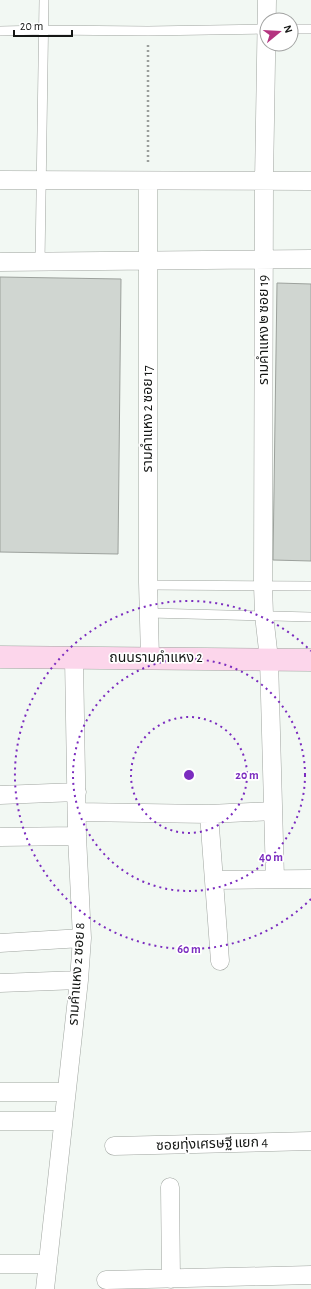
<svg xmlns="http://www.w3.org/2000/svg" width="311" height="1289" viewBox="0 0 311 1289" font-family="'Alegreya Sans','Noto Sans Thai',sans-serif">
<style>
.building{fill:#d0d6d1;stroke:#9ca19c}
.lines{fill:none;stroke-linecap:round;stroke-linejoin:round}
.service-casing{stroke:#a0a5a0;stroke-width:10}
.minor-casing{stroke:#a0a5a0;stroke-width:19}
.secondary-casing{stroke:#a0a5a0;stroke-width:23}
.path{stroke:#9b9f9c;stroke-width:2.5;stroke-dasharray:2 3;stroke-linecap:butt}
.service{stroke:#fff;stroke-width:9}
.minor{stroke:#fff;stroke-width:18}
.secondary{stroke:#fcd6eb;stroke-width:22}
.ring{fill:none;stroke:#7b2cbf;stroke-width:2;stroke-dasharray:2 4}
.labels{text-anchor:middle;dominant-baseline:central;stroke-width:3.5;stroke-linejoin:round;paint-order:stroke}
.street-label{font-size:14px;fill:#151715;stroke:#fff}
.centre{fill:#7b2cbf;stroke:#fff;stroke-width:2}
.ring-label{font-size:12px;text-anchor:middle;font-weight:bold;fill:#7b2cbf;stroke:#fff;stroke-width:3.5;stroke-linejoin:round;paint-order:stroke}
</style>
<rect width="100%" height="100%" fill="#f2f8f3"/>
<path class="building" d="M0 277 121 279 118 554 0 552Z
M277 283 311 284V561L273 560Z"/>
<g class="lines">
<g class="service-casing">
<path id="service" d="M291 29H311
M0 31 44 30 148 31 267 29
M40 262 44 0
M148 585 311 586
M149 613 311 617"/>
</g>
<g class="minor-casing">
<path id="minor" d="M267 0 264 181 263 585 264 615 269 659 275 879
M0 180 311 181
M148 181V582L150 658
M0 262 311 259
M0 795 77 792
M77 812 209 814 220 961
M209 814 273 811
M0 837 77 836
M214 880 311 879
M0 943 82 938
M0 983 79 980
M0 1092H66
M0 1121H63
M114 1146 311 1141
M170 1187 171 1279
M0 1264H47
M106 1280 311 1275
M45 1289 79 980 82 938 77 836 74 658"/>
</g>
<g class="secondary-casing">
<path id="secondary" d="M0 657 311 660"/>
</g>
<path class="path" d="M148 162V45"/>
<use href="#service" class="service"/>
<use href="#minor" class="minor"/>
<use href="#secondary" class="secondary"/>
</g>
<g class="ring">
<circle cx="189" cy="775" r="58"/>
<circle cx="189" cy="775" r="116"/>
<path d="M311 899A174 174 0 1 1 311 651"/>
</g>
<g class="labels">
<g class="street-label">
<text transform="translate(264 330) rotate(-90)">รามคำแหง ๒ ซอย 19</text>
<text transform="translate(148 419) rotate(-90)">รามคำแหง 2 ซอย 17</text>
<text x="156" y="658">ถนนรามคำแหง 2</text>
<text transform="translate(77 974) rotate(-86)">รามคำแหง 2 ซอย 8</text>
<text transform="translate(212 1144) rotate(-2)">ซอยทุ่งเศรษฐี แยก 4</text>
</g>
</g>
<circle cx="189" cy="775" r="6" class="centre"/>
<g class="ring-label">
<text x="247" y="779">20 m</text>
<text x="271" y="861">40 m</text>
<text x="189" y="953">60 m</text>
</g>
<g transform="translate(279 32) rotate(72)"><circle r="19" fill="#ffffff" stroke="#a1a2a1"/>
<path d="M0-3L7 15L0 10L-7 15Z" fill="#b43480"/>
<text y="-6" font-size="11" font-weight="bold" text-anchor="middle" fill="#151715">N</text>
</g>
<path d="M14 30v6h58v-6" fill="none" stroke="#151715" stroke-width="2"/>
<text x="20" y="30" font-size="12" fill="#151715" stroke="#ffffff" stroke-width="3" paint-order="stroke">20 m</text>
</svg>
